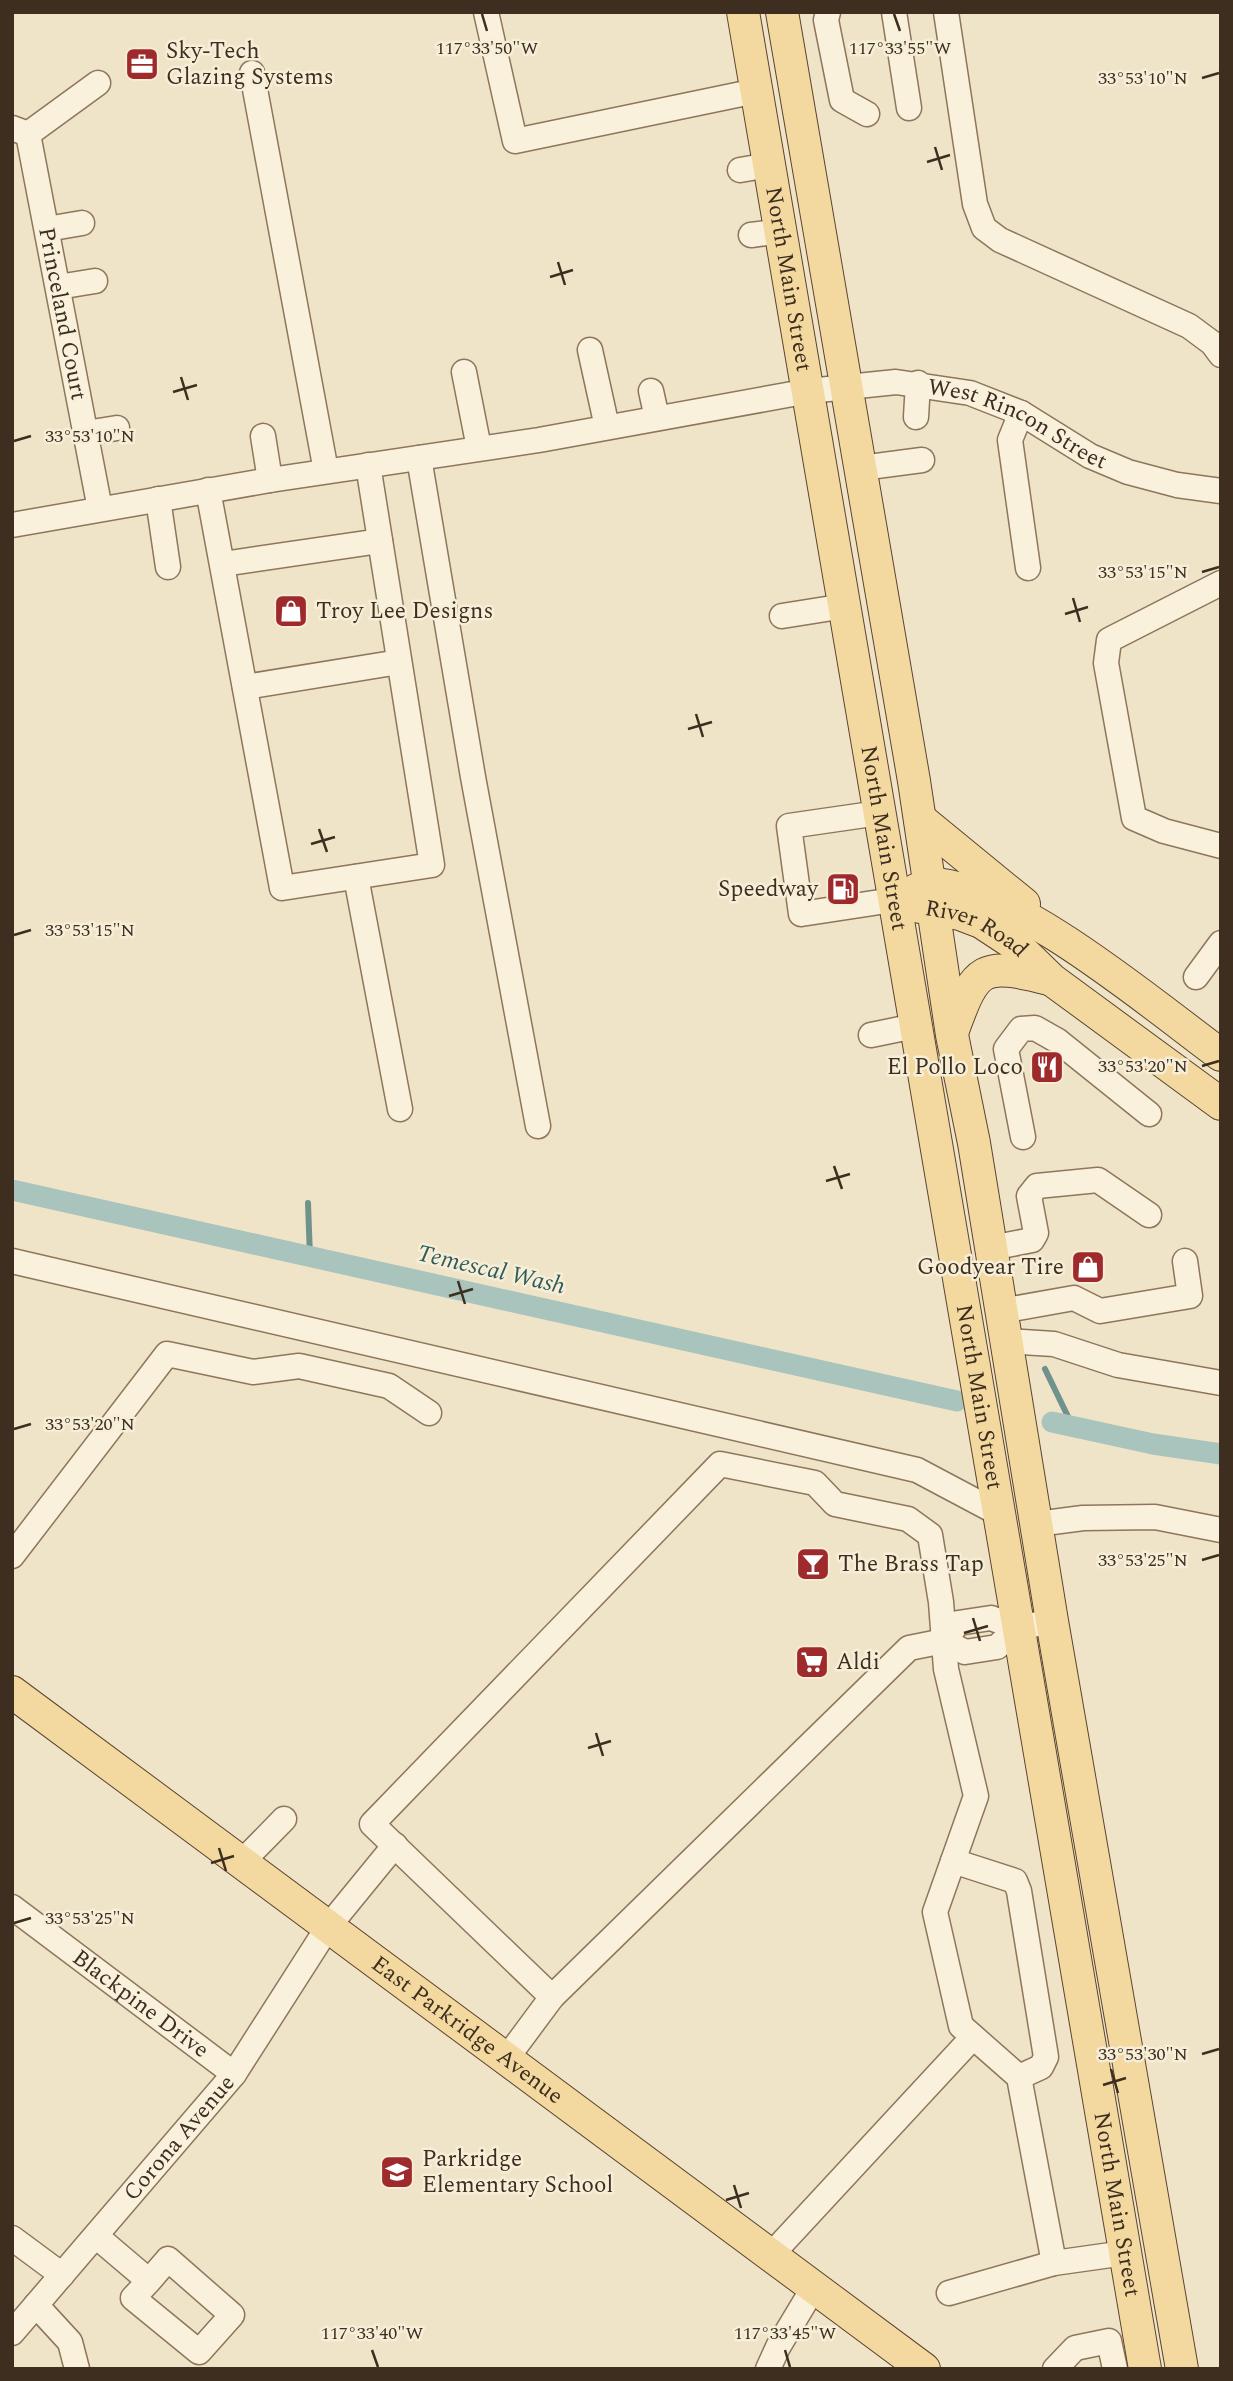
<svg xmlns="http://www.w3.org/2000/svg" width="1233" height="2381" viewBox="0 0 1233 2381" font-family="Spectral,serif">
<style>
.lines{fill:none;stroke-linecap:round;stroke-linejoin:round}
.stream{stroke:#6f938a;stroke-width:6}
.canal{stroke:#a9c4bc;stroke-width:21}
.minor-casing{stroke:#8d765c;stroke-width:27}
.major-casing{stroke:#5b4430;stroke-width:34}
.minor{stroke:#faf1dc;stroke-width:24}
.major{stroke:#f3d9a0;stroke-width:32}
.ticks{fill:none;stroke:#3d2e20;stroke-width:2.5}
.labels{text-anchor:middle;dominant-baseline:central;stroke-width:5;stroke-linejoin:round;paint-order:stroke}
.poi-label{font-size:23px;fill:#3d2e20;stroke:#f7eed8;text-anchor:start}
.street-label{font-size:23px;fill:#3d2e20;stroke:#f7eed8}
.water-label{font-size:24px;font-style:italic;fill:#2f5d5a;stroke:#f7eed8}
.ticks-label{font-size:18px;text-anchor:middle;fill:#3d2e20;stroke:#f7eed8;stroke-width:5;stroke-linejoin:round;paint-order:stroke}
</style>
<rect width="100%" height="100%" fill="#f0e4c8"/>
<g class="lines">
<path class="stream" d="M308 1203 310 1257
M1045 1369 1073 1427"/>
<path class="canal" d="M12 1190 957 1401
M1052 1422 1153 1444 1221 1454"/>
<g class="minor-casing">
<g id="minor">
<path d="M486 12 515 141 756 91"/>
<path d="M828 12 826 20 842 100 867 114"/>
<path d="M894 12 909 108"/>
<path d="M946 12 975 204 984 228 1000 240 1189 326 1212 343 1221 355"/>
<path d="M252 73 326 471"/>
<path id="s1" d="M12 128 28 134 100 509"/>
<path d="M28 134 98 83"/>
<path d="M740 170 769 165"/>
<path d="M47 229 82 223"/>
<path d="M751 235 781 231"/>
<path d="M58 287 95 281"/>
<path d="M590 350 607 427"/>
<path d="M464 372 479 448"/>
<path d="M651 391 657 418"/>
<path d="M1021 413 1010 440 1028 568"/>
<path d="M916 417 918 383"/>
<path d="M86 433 117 428"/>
<path d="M263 436 270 480"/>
<path d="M419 458 473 777 538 1126"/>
<path d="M861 468 922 460"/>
<path d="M208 490 282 888 432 865 368 465"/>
<path d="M158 499 168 567"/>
<path id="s2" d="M12 525 270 480 539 440 809 391 896 382 970 393 1021 413 1090 456 1128 472 1177 485 1221 491"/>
<path d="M223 564 380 541"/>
<path d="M1221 583 1109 640 1106 663 1134 818 1164 831 1221 846"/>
<path d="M782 616 845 606"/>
<path d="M245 687 399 662"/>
<path d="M879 813 789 826 801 914 893 900"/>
<path d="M356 877 400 1109"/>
<path d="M1196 977 1221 943"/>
<path d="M871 1035 915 1026"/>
<path d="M1023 1137 1006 1049 1021 1029 1035 1028 1058 1041 1149 1114"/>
<path d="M991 1248 1032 1240 1036 1233 1029 1196 1037 1186 1098 1180 1149 1215"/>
<path d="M12 1261 917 1470 998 1513"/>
<path d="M1001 1311 1074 1298 1100 1311 1190 1296 1185 1261"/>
<path d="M1006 1341 1054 1344 1118 1365 1221 1383"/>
<path d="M1037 1524 1083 1518 1155 1517 1221 1530"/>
<path d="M12 1556 167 1354 253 1372 299 1366 389 1386 429 1413"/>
<path d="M944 1641 958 1623 991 1618 1018 1628"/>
<path d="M953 1861 1015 1881 1019 1891 1046 2057 1041 2067 1019 2077"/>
<path d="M241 1863 284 1819"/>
<path id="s3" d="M12 1907 234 2074"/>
<path d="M552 1997 372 1824 720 1464 815 1483 835 1504 908 1519 930 1535 941 1602 946 1669 976 1796 935 1912 961 2026 1019 2077 1054 2263"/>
<path d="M506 2059 552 1997 909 1648 944 1641 965 1652 997 1647 1018 1628 1052 1621"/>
<path d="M96 2236 149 2281 133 2298 199 2352 232 2315 168 2259 149 2281"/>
<path d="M12 2238 62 2275"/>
<path d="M771 2255 973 2037"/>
<path d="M949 2293 1054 2263 1125 2253"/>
<path d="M36 2305 70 2342 77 2369"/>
<path id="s4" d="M12 2333 234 2074 328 1927 395 1845"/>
<path d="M768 2369 778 2347 814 2287"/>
<path d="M1055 2369 1075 2348 1109 2341 1115 2369"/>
</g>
</g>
<g class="major-casing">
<g id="major">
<path id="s5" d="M743 12 1145 2369"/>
<path d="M782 12 914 781 952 1035 974 1143 1052 1621 1182 2369"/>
<path d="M920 819 1024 904"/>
<path d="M914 891C920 888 927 884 933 884 1015 888 1154 1006 1221 1055"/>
<path id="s6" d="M915 906 960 914 981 922 1016 945 1052 980 1221 1104"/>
<path d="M953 1030C976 966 982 962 1049 979"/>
<path id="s7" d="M12 1692 924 2369"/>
</g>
</g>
<use href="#minor" class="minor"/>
<use href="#major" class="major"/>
</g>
<path class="ticks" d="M482 14 487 31M894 14 900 31M1202 78 1219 73M935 147 942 170M927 162 950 155M558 262 565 285M550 277 573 270M181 377 188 400M173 392 197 385M14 441 31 436M1202 572 1219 567M1073 598 1080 622M1065 614 1088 607M696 714 703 737M688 729 712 722M319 829 327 852M311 844 335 837M14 935 31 930M1202 1066 1219 1061M834 1166 842 1189M826 1181 850 1174M458 1281 465 1304M449 1296 473 1289M14 1429 31 1424M1202 1560 1219 1555M973 1618 980 1641M964 1633 988 1626M596 1733 603 1756M588 1748 611 1741M219 1848 226 1871M211 1863 234 1856M14 1923 31 1918M1202 2054 1219 2049M1111 2069 1118 2093M1103 2085 1126 2078M734 2185 741 2208M726 2200 749 2193M372 2350 378 2367M785 2350 790 2367"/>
<defs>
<g id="office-square" transform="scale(1.75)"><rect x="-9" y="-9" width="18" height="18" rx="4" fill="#9e2a2b" stroke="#f7eed8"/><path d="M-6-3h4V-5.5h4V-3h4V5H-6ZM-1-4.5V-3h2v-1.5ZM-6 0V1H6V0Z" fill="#fff"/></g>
<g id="shop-square" transform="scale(1.75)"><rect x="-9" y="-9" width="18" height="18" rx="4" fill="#9e2a2b" stroke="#f7eed8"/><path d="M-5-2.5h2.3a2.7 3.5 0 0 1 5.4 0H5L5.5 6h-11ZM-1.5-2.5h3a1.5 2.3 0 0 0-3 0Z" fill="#fff"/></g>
<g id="fuel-square" transform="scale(1.75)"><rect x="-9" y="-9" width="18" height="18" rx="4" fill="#9e2a2b" stroke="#f7eed8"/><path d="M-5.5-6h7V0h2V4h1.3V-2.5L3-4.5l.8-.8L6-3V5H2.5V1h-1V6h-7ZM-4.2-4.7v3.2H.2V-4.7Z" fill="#fff"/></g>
<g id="restaurant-square" transform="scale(1.75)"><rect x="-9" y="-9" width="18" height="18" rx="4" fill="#9e2a2b" stroke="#f7eed8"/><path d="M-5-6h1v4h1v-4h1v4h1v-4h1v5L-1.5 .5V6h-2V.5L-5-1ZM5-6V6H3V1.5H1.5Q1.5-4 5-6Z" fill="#fff"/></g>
<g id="bar-square" transform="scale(1.75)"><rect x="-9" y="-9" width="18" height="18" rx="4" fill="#9e2a2b" stroke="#f7eed8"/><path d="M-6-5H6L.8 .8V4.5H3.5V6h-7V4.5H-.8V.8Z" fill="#fff"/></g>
<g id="supermarket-square" transform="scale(1.75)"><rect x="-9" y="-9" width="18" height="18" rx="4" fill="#9e2a2b" stroke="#f7eed8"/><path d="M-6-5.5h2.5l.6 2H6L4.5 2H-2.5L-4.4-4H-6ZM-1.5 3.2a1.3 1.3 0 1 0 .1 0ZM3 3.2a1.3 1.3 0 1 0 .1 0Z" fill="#fff"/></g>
<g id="school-square" transform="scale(1.75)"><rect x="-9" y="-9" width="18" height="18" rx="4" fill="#9e2a2b" stroke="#f7eed8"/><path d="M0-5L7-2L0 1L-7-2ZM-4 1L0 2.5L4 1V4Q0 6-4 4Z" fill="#fff"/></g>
</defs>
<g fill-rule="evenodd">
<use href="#office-square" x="142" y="64"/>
<use href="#shop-square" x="291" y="611"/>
<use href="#fuel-square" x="843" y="889"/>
<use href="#restaurant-square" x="1047" y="1067"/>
<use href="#shop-square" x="1088" y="1267"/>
<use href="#bar-square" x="813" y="1564"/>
<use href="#supermarket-square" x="812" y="1662"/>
<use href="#school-square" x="397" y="2172"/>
</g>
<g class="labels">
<g class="poi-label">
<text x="166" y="51">Sky-Tech<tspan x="166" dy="26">Glazing Systems</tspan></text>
<text x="316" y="611">Troy Lee Designs</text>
<text x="818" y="889" text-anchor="end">Speedway</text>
<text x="1023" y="1067" text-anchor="end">El Pollo Loco</text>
<text x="1064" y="1267" text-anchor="end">Goodyear Tire</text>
<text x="838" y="1564">The Brass Tap</text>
<text x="836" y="1662">Aldi</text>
<text x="422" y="2159">Parkridge<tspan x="422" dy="26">Elementary School</tspan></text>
</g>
<g class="street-label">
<text stroke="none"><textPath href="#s5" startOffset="271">North Main Street</textPath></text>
<text stroke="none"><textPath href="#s1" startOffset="200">Princeland Court</textPath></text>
<text stroke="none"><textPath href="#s2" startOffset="1026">West Rincon Street</textPath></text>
<text stroke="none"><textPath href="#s5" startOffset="838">North Main Street</textPath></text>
<text stroke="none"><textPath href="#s6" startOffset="66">River Road</textPath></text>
<text stroke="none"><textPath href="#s5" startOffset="1405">North Main Street</textPath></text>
<text stroke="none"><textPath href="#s3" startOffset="161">Blackpine Drive</textPath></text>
<text stroke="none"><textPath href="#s7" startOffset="567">East Parkridge Avenue</textPath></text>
<text stroke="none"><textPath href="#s4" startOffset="257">Corona Avenue</textPath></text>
<text stroke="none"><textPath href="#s5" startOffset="2224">North Main Street</textPath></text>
</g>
<g class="water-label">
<text transform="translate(491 1270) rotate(13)">Temescal Wash</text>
</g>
</g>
<g class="ticks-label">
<text x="487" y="54">117°33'50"W</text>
<text x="900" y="54">117°33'55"W</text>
<text x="1143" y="84">33°53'10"N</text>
<text x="90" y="442">33°53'10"N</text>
<text x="1143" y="578">33°53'15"N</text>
<text x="90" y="936">33°53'15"N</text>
<text x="1143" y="1072">33°53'20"N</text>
<text x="90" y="1430">33°53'20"N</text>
<text x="1143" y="1566">33°53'25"N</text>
<text x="90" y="1924">33°53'25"N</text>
<text x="1143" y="2060">33°53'30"N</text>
<text x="372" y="2339">117°33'40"W</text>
<text x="785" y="2339">117°33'45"W</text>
</g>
<rect width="1233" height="2381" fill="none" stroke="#3d2e20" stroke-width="28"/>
</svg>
